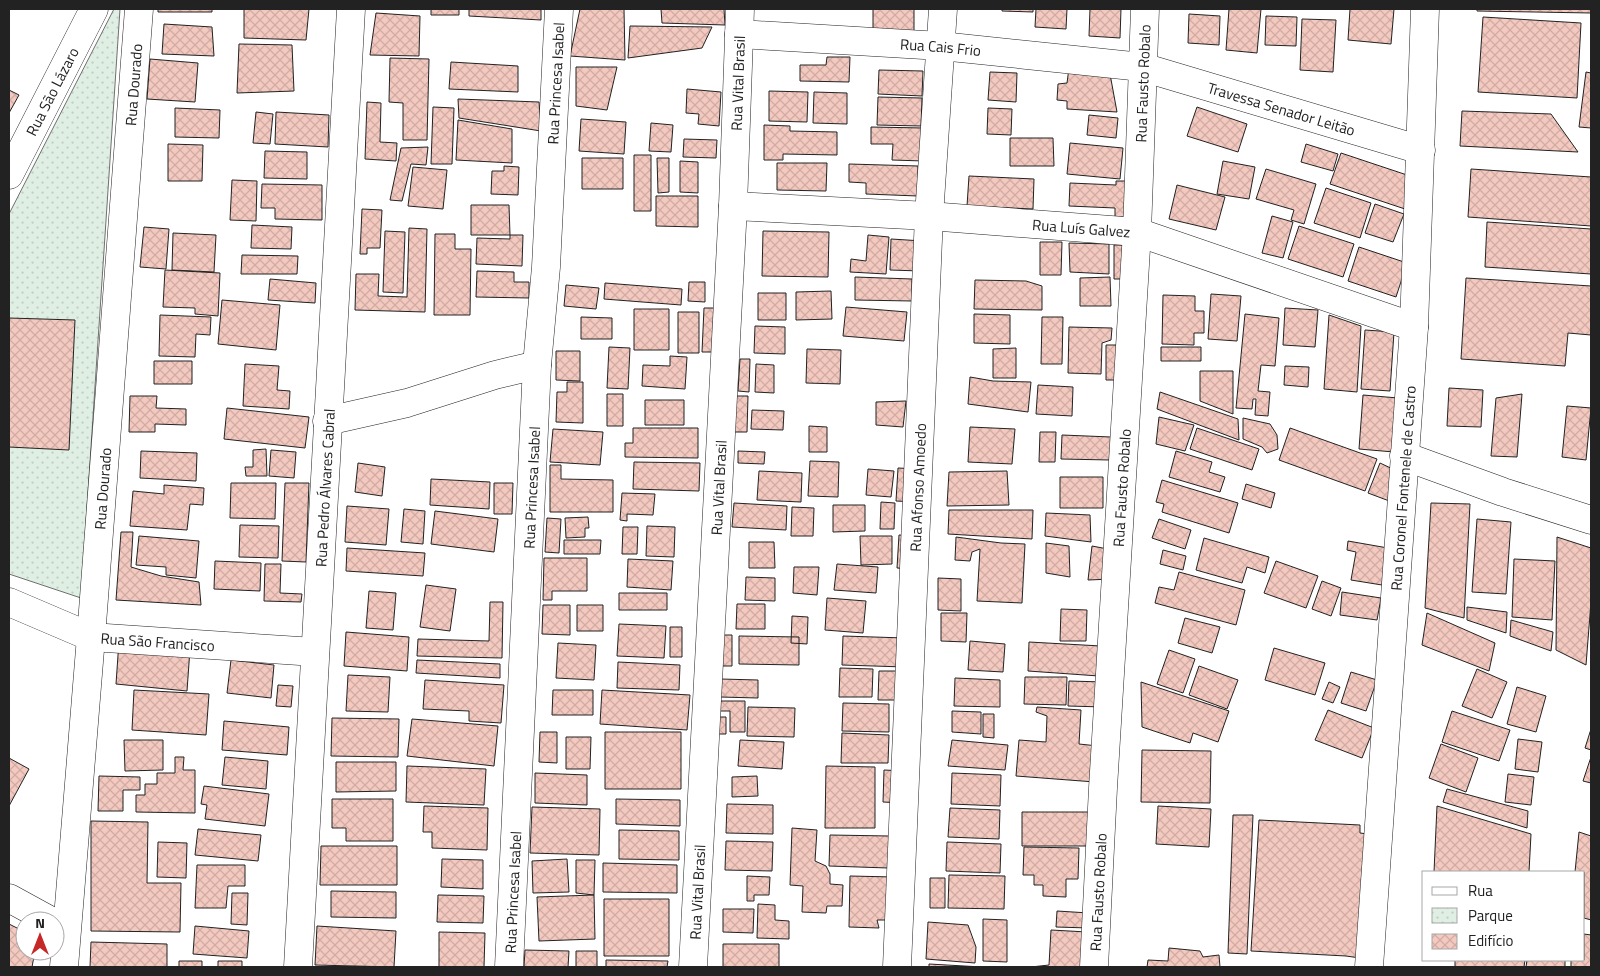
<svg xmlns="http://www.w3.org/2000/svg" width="1600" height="976" viewBox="0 0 1600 976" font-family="'Titillium Web',sans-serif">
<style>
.park{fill:url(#park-dots);stroke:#6f6f6f}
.building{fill:url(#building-cross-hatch);stroke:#222}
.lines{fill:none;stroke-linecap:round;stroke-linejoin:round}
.minor-casing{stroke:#222;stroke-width:29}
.minor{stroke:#fff;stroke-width:28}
.labels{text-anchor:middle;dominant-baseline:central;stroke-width:4;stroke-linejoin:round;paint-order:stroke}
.street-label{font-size:15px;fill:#222;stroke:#fff}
</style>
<defs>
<pattern id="park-dots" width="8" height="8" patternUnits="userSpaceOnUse" patternTransform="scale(1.25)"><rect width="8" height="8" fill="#e0efe3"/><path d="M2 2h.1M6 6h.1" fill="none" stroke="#c0cdc2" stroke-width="1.8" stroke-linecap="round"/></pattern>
<pattern id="building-cross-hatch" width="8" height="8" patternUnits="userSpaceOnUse" patternTransform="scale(1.25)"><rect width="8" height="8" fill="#f3c9c0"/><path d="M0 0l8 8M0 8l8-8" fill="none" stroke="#d0aca5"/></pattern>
</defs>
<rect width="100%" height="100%" fill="#fff"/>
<path class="park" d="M114 9H120L81 598 9 574V214Z"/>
<path class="building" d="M158 9H212V12H158Z
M244 9H309L306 40 244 38Z
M431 9H459V15H431Z
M469 9H541V20L469 16Z
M580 9H624L625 60 570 56Z
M661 9H724L725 25 662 23Z
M873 9H914V33H873Z
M1002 9H1033V12L1002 11Z
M1036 9H1067L1066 29 1035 27Z
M1090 9H1121L1120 38 1089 36Z
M1229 9H1261L1257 53 1226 50Z
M1350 9H1394L1391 44 1348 40Z
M1477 9H1591V13L1477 11Z
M376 13 420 16 419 56 370 55Z
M1189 14 1220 16 1219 45 1188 43Z
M1266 16 1297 17 1296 46 1265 45Z
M1483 17 1581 23 1577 98 1478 92Z
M1302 19 1336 20 1333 72 1300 70Z
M164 24 212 27 214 56 162 54Z
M630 26 712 27 702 48 628 58Z
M239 44 292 45 294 91 237 93Z
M827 57H850L849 82 800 81V65H826Z
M390 58 429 59 427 140H403V103L389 102Z
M150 59 198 63 195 102 147 99Z
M451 62 518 66V92L449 89Z
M576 67H617L607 110 576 106Z
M1069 68 1110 74 1117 112 1067 109V101L1057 100 1058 84 1067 83Z
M879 70 923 71 922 96 878 94Z
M990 72 1017 73 1016 102 988 100Z
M1586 72 1591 73V128L1579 127Z
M687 89 721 92 719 126 698 124 699 114 686 113Z
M9 90 19 95 9 113Z
M769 91 808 92 807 122 769 121Z
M814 92 847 93V124L813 123Z
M878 97 922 98 921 126 877 125Z
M458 99 539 102 541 131 459 118Z
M367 102 381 103 380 142 397 143 396 161 365 159Z
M433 107 454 108 452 164H431Z
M1197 107 1247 124 1238 152 1187 136Z
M175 108 220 110 219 138 175 137Z
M988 108 1012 109 1011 135 987 134Z
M1462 111 1551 114 1578 152 1460 146Z
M256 112 273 114 270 144 253 143Z
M276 112 329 115 328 147 275 144Z
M1089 115 1118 118 1116 138 1087 135Z
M581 119 626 122 624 154 579 151Z
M458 120 512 129V163L456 160Z
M651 123 673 125 671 152 649 151Z
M764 125 790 126V131L837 132V155L783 154V160H764Z
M871 127 924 128V161L892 160 893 144H871Z
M1010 138H1053L1054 166H1010Z
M684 139 717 140 716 158 683 157Z
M1070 143 1123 148 1120 179 1067 174Z
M168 144 203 145 202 181H168Z
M1306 144 1338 154 1333 171 1301 162Z
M428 147 426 165 411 164 402 201 390 200 401 148Z
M265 151 307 152V179L264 178Z
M1341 153 1413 177 1414 212 1330 184Z
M634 155H651V211H634Z
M582 158H623V189H582Z
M657 158H669V192L658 193Z
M680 161 698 162V193L680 192Z
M1223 161 1255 167 1249 199 1217 194Z
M777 163H827L826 191 777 190Z
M849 164 918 166V196L866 194V183L849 182Z
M504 166 519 167 518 195 491 194 492 171H504Z
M413 167 447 170 443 209 408 206Z
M1266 169 1316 184 1304 224 1291 220 1294 210 1256 199Z
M1471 169 1591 177V226L1468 217Z
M969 176 1034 179 1033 209 967 206Z
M232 180 257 181 256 221 230 220Z
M1116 181H1133L1132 217H1115V208L1069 206 1070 183 1116 185Z
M262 184 322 185V220L275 219V208H261Z
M1177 185 1225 197 1216 230 1169 219Z
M1326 188 1371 203 1360 238 1314 223Z
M656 196H698V227L656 226Z
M1375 204 1404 214 1393 242 1365 233Z
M471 205H509L510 235H471Z
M362 209 382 210 380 248H367V254H360Z
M1272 216 1293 222 1283 258 1262 253Z
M1487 222 1591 229V274L1485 267Z
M252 225 292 227 291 249 251 248Z
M1299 226 1354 244 1343 277 1288 259Z
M144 227 169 229 166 269 140 267Z
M409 228 427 229 425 312 355 310 356 274H379L378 296 407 297Z
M385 231 405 232 403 293 383 292Z
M763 231 829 232 828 277 762 276Z
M173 233 216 235 214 272 172 270Z
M435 234H455V249H471L470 315H434Z
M510 235H523L522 266 476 264 477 238 510 239Z
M868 235 889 237 886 274 850 272 851 259 866 261Z
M891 239 923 241 921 271 890 270Z
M1040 242H1062L1061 275H1040Z
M1069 243 1109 244V274L1070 272Z
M1114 245H1131L1132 279H1114Z
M1359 247 1407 263 1396 297 1348 281Z
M242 255 298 256 297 274H241Z
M165 270 220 273 218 316 195 314V308L163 307Z
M477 271 514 272V282H529V298L476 297Z
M855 277 912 279V301L855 300Z
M1110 277 1111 306H1080V278Z
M1466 278 1591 286V335L1568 333 1565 366 1461 359Z
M270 279 316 283 315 303 268 300Z
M975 280 1026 281 1042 286V310L974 309Z
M689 282H705V302L688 301Z
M605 283 682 289 681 305 604 299Z
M566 285 599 288 596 309 564 306Z
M831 291 832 319 796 320V292Z
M758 293H786V320H758Z
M1211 294 1241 296 1237 341 1208 339Z
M1163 295 1195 296V311H1204V333H1194V345L1162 344Z
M222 300 280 305 276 350 218 344Z
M846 307 907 312 904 341 843 336Z
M704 308H714L712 352H702Z
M1285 308 1318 310 1315 347 1283 345Z
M634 309H669V350H634Z
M678 312H699V353H678Z
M974 314 1010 315V344L974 343Z
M1245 314 1279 318 1275 366 1261 365 1258 391 1270 392 1268 416 1255 415 1256 399H1253L1252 409 1236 408Z
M160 315 211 317 210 335 196 334 195 357 159 356Z
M1329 315 1361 326 1357 392 1324 389Z
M581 317 612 318V339H581Z
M1042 317H1063L1062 364H1041Z
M9 318 75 320 69 450 9 447Z
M755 326 785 327V354L754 353Z
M1069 327 1112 328 1111 340 1102 343 1101 374 1068 373Z
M1365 330 1394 332 1390 391 1361 389Z
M1106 345H1124V380H1106Z
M609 347 630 348 628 389 607 388Z
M1161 347H1201V361H1161Z
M1016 348V378H993V349Z
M807 349 841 350 840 384 806 383Z
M556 351H580V381L556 380Z
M670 356 687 357 685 389 642 386 643 365 670 366Z
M740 359H750L749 392 738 391Z
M154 361H192V384H154Z
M245 364 279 366 277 390 290 391 289 409 243 406Z
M756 364 774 365V393L755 392Z
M1285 366 1309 367 1308 387 1284 385Z
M1200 371H1233V414L1200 401Z
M970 377 993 381 1031 382 1028 412 968 404Z
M567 382H583V423L556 422 557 392H567Z
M1038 385 1073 387 1072 416 1036 414Z
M1449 388 1483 390 1481 427 1447 426Z
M1160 392 1238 419 1239 440 1157 409Z
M607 394H623V426H607Z
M1522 394 1517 457 1491 456 1496 398Z
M1363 395 1398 398 1394 452 1359 449Z
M130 396H157L156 408 186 409V425L155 424V432H129Z
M736 396H748L747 432H734Z
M645 400H684V425H645Z
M906 401 903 427 876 425V402Z
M1567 406 1591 408 1586 460 1562 457Z
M227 408 309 417 305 448 224 439Z
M752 410 784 411 783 430 751 429Z
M1159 417 1194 425 1185 451 1156 444Z
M1243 418 1270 424 1277 435 1278 449 1267 453 1262 447 1243 439Z
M809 426 827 427V452H809Z
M970 427 1015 429 1012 464 968 462Z
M633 428H698V458L625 457V443H633Z
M1197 428 1259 449 1252 470 1190 449Z
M1290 428 1377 459 1365 491 1279 460Z
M553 429 603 432 600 465 550 462Z
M1040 432H1056L1055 462H1039Z
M1062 435 1111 437 1110 460 1061 459Z
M266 449 267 476H246L245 467H253V450Z
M271 450 296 452 294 478 269 476Z
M141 451 197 453 196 481 140 478Z
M738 451 765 452 764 464 738 463Z
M1176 451 1212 462 1209 472 1225 477 1220 492 1169 477Z
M810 461 839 462 838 497 808 496Z
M634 462 700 463 699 491 633 489Z
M358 463 385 467 382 496 355 492Z
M1380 463 1397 471 1392 502 1368 493Z
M550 465H561V479L613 480V512H550Z
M898 468 918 469 916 502 896 501Z
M868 469 894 471 891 497 866 495Z
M759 471 802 473 801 502 757 500Z
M1007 471 1009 505 947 506 949 472Z
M1060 477H1103V508H1060Z
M431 479 490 482 489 509 430 505Z
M1162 480 1238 503 1229 533 1162 512 1164 504 1156 502Z
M231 483H276L275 519 230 518Z
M285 483H309L306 562 282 561Z
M494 483H513L512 514H494Z
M1246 484 1275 493 1271 508 1242 499Z
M164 485 204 488 203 505 190 504 187 530 130 526 133 491 164 494Z
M622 493 655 494 653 515 627 514V521L620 520Z
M881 502 895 503 894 529H880Z
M734 503 787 506 786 530 732 527Z
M1431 503 1470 504 1464 618 1425 608Z
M833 505H865V531L833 532Z
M347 506 389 509 386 545 345 542Z
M792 507 814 508 813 536H791Z
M404 509 425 511 423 544 401 542Z
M949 510H1033L1032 539 948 534Z
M435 511 498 519 494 552 431 544Z
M1046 513 1090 515 1091 542 1045 536Z
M588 517 589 528H585V537L566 538 565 518Z
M547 518 561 519 559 553 545 552Z
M1159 519 1191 530 1185 549 1152 538Z
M1477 519 1511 522 1506 594 1472 592Z
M240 525 279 526 278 558 239 557Z
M647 526 675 527 674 557 646 556Z
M623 527H638L637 554H622Z
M121 532H133L131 567 161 576 199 582 201 605 116 600Z
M899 535 915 536 912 569 897 568Z
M139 536 199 541 196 578 166 575V567L136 565Z
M860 536H892V564L861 565Z
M956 537 1001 543 1025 544 1022 603 977 601 980 549 972 552 970 561 955 560Z
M1557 537 1591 548V602L1586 665 1556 650Z
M1204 538 1269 557 1265 573 1247 567 1242 583 1196 570Z
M564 540H601L600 554H564Z
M1348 541 1388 548 1382 585 1351 580 1356 552 1347 550Z
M749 542H774L775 568H749Z
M1046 543 1069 546 1070 577 1046 573Z
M1092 546 1113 550 1112 579 1088 580Z
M347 548 425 553 423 576 346 571Z
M1163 550 1186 556 1183 570 1160 564Z
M544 558H587V591H552V600H543Z
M628 559 673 561 671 590 627 587Z
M1514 559 1555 561 1552 620 1512 617Z
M215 561 261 563 260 591 214 589Z
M1276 561 1318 576 1306 608 1264 593Z
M265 564H281L280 593 302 594 301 602 264 601Z
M837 564 878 567 876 593 834 590Z
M794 567H819L817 595 793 593Z
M1179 572 1245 590 1236 625 1155 603 1159 587 1174 590Z
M746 577 775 578V601L745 600Z
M938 578 961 579V611L938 610Z
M1322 581 1341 588 1331 616 1312 609Z
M426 585 456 589 450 631 420 627Z
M369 591 396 593 393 630 366 628Z
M1342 592 1381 598 1377 620 1340 615Z
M619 593H667V610H619Z
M827 598 866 601 863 633 825 630Z
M490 602H503L502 658 417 656 418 639 489 641Z
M737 604H765V629H736Z
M543 605H570V635L542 634Z
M577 605H603V631H577Z
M1467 607 1507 612 1506 633 1467 620Z
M1061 609 1087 610 1086 641H1060Z
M941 613H967L966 642 941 641Z
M1427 613 1495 643 1489 671 1422 645Z
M792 616 808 617 807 644 791 643Z
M1185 618 1220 627 1212 653 1178 643Z
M1511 620 1553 632 1551 651 1510 636Z
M619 624 666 626 664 658 617 656Z
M670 627H682V657H670Z
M346 632 409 637 407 671 344 666Z
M718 635H732V666H718Z
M739 636 799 637V665L739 664Z
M843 636 905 638V667L842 665Z
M119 641 190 649 187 691 116 684Z
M970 641 1005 644 1003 672 968 670Z
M1029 642 1101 646 1099 676 1028 671Z
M558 643 596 645 594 680 556 678Z
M1274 648 1325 663 1315 695 1265 680Z
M1169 650 1195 659 1183 693 1157 684Z
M231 660 274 665 271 698 227 693Z
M417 660 500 664V678L416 673Z
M618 662 680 665 679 690 617 688Z
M1199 666 1238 680 1227 709 1189 695Z
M840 668 873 669 872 697H839Z
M1477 669 1507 682 1492 718 1462 706Z
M879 671H904L903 700H878Z
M1351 672 1377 680 1366 711 1341 703Z
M348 675 390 677 388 712 346 711Z
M1025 677H1067L1066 705 1024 704Z
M955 678 1000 680V707L954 706Z
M721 679 758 680V698L720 697Z
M425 680 504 685 501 723 469 721V711L423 709Z
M1069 681 1104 682V707L1068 706Z
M1141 682 1229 711 1218 742 1193 733 1190 743 1142 727Z
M1329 682 1340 687 1333 703 1322 699Z
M278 685 293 686 291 707 276 706Z
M1517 687 1546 696 1536 732 1507 724Z
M134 690 209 694 206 735 132 730Z
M553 690H593V715H552Z
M602 690 690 695 687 730 600 724Z
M715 701H745V732H730V711H715Z
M843 703 889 704V732L842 731Z
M748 707 795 708 794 737 747 736Z
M1037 707 1081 710 1079 744 1098 746 1095 782 1016 776 1019 740 1046 742 1047 716 1036 712Z
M1328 710 1374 728 1362 758 1315 740Z
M952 711 981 712V734L952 732Z
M1452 711 1510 730 1499 761 1442 742Z
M983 714H994V738L983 737Z
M713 717H726V734H713Z
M332 718 399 719 398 757 331 756Z
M412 719 498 726 494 766 407 756Z
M224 721 289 727 287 755 222 750Z
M1591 729V750L1585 748Z
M540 732H557V763L539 762Z
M605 732H681V789H605Z
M842 733 889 735 888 763H841Z
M566 737H591L590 769H566Z
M1518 739 1542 742 1538 772 1515 769Z
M124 740H163V770L125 771Z
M740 740 784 742 782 769 738 766Z
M952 740 1008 745 1005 770 948 766Z
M1441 744 1478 758 1466 792 1429 778Z
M1142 750 1211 751 1210 803 1141 802Z
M175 757H184L183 770H195V813L136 812V795H145V784H157V773H175Z
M225 757 268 761 266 789 222 785Z
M1591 757V783L1583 781Z
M9 758 29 769 9 806Z
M336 762H396V791L336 792Z
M407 766 486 769 484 805 406 802Z
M826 766 875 767V828H825Z
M884 770 905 771 903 803 883 802Z
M535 773 587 775V805L535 803Z
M952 773 1001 775 1000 806 951 804Z
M1508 774 1534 777 1531 805 1505 802Z
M99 776 140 777V790H123V811H98Z
M757 776 758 796 732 797V777Z
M204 786 269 794 265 826 205 819 207 805 201 804Z
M1447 789 1528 811 1527 828 1443 802Z
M332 799H393V841H346V828H332Z
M616 799 680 800V826L616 824Z
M727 804 773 805V834L726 833Z
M424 806 488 808 487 850 432 848V832H423Z
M1158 806 1211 809 1209 847 1156 844Z
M1437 806 1531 834 1529 872H1434Z
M532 807 600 809 599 855 530 853Z
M950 808 1000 810 999 839 948 837Z
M1022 812H1092V846H1022Z
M1233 815H1253L1247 954 1228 953Z
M1259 820 1360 825V833L1368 834 1360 958 1346 956 1251 951Z
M91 821 148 822 147 883H181L180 932 91 931Z
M792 828 817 830 815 861 826 866 830 874V884L843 885 842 906H827L826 913 802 912 803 886 790 885Z
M198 829 261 835 258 861 195 855Z
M619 830 679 831V860L619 859Z
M1579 832 1591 836V920L1584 918V872H1575Z
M830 835 889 836 888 868 829 866Z
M726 841 773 842 772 871 725 870Z
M158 842 187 843 186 878 157 877Z
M947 842 1001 844 1000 873 946 871Z
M321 846H397V885H320Z
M1024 847 1079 848 1078 879H1066V897L1043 896V885H1034V875H1023Z
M442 859 483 860V889L441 887Z
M567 859 569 892 533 893 532 861Z
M576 860H595L594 895 576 893Z
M603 863 677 865V893L603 892Z
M197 865H245V886H228L226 908H195Z
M949 875 1005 876 1004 909 948 908Z
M747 876 770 877 769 895H754V901H747Z
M850 876 894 877 893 920H877L879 928 849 927Z
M930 878H945V908H930Z
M331 891 396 892V918L331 917Z
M232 893H248L247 925 231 924Z
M438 895 484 896 483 923 437 922Z
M594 895 595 939 539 941 537 897Z
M604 899H669V956H604Z
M758 904 775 905V920L789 921V939L757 938Z
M723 909H754L753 933 723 932Z
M1057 911 1089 913V928L1056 927Z
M983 919 1007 920V962L983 961Z
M928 922 968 925 976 947 975 963 926 959Z
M9 924 25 932V951H35L32 967H9Z
M195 926 249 931 247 958 193 954Z
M317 926 396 931 394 967 315 965Z
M1051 930 1087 932 1086 967H1031L1049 965Z
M439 932 485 933 484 967H439Z
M1584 934 1591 935V967H1571V960H1584Z
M91 942 167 944V967H90Z
M723 944H779V967H723Z
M1169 948 1200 951 1203 957 1219 955 1220 967H1147L1148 960 1168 961Z
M525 950 569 951 568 967H524Z
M576 951H597V967H576Z
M606 960 668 961 667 967H606Z
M1455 960H1525L1524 967H1455Z
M1527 960H1565V967H1526Z
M179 961H202V967H179Z
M218 961H242V967H218Z
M929 964 982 967H929Z"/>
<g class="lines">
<g class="minor-casing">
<g id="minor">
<path id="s1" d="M739 34 941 46 1142 67 1421 150"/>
<path id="s2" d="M9 175 94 9"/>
<path id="s3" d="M733 206 929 216 1137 232 1414 327"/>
<path d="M327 421 407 403 495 375 537 365"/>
<path d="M1404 456 1503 492 1591 520"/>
<path id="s4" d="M9 602 91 637 315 652"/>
<path d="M9 898 51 921"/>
<path id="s5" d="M64 967 91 637 139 9"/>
<path id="s6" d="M298 967 351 9"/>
<path id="s7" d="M509 967 537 365 546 267 559 9"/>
<path id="s8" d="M693 967 733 206 740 9"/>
<path id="s9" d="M897 967 929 216 943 9"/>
<path id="s10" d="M1094 967 1103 788 1137 232 1145 9"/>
<path id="s11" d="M1369 967 1414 327 1425 9"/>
</g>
</g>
<use href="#minor" class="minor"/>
</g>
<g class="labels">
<g class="street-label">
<text stroke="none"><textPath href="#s1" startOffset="202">Rua Cais Frio</textPath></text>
<text stroke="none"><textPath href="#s5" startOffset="885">Rua Dourado</textPath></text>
<text stroke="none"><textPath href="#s7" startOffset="885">Rua Princesa Isabel</textPath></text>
<text stroke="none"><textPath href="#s8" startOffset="885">Rua Vital Brasil</textPath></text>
<text stroke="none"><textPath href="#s10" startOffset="885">Rua Fausto Robalo</textPath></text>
<text stroke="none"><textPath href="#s2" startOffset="94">Rua São Lázaro</textPath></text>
<text stroke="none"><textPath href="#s1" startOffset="550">Travessa Senador Leitão</textPath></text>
<text stroke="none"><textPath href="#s3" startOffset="349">Rua Luís Galvez</textPath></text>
<text stroke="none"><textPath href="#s5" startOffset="480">Rua Dourado</textPath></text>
<text stroke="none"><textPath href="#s6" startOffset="480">Rua Pedro Álvares Cabral</textPath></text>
<text stroke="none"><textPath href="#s7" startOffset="480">Rua Princesa Isabel</textPath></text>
<text stroke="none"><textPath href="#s8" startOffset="480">Rua Vital Brasil</textPath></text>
<text stroke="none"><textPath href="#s9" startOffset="480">Rua Afonso Amoedo</textPath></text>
<text stroke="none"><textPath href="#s10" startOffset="480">Rua Fausto Robalo</textPath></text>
<text stroke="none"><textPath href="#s11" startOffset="480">Rua Coronel Fontenele de Castro</textPath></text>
<text stroke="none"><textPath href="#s4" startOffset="156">Rua São Francisco</textPath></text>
<text stroke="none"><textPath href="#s7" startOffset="75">Rua Princesa Isabel</textPath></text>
<text stroke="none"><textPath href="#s10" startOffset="75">Rua Fausto Robalo</textPath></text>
<text stroke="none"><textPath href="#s8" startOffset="75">Rua Vital Brasil</textPath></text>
</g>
</g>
<rect width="1600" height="976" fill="none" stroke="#222222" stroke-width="20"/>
<rect x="1422" y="871" width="162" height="90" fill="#ffffff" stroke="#a7a7a7"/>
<rect x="1432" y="887" width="25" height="8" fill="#ffffff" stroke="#a7a7a7"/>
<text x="1468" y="896" font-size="15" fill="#222222">Rua</text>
<rect x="1432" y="908" width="25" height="15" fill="url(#park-dots)" stroke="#a7a7a7"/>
<text x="1468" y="921" font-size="15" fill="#222222">Parque</text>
<rect x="1432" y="934" width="25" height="15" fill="url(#building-cross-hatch)" stroke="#a7a7a7"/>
<text x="1468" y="946" font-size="15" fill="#222222">Edifício</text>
<g transform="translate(40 936)"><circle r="24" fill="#ffffff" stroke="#a7a7a7"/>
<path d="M0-4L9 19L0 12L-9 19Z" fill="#c62828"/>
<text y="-8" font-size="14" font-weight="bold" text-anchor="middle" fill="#222222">N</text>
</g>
</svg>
